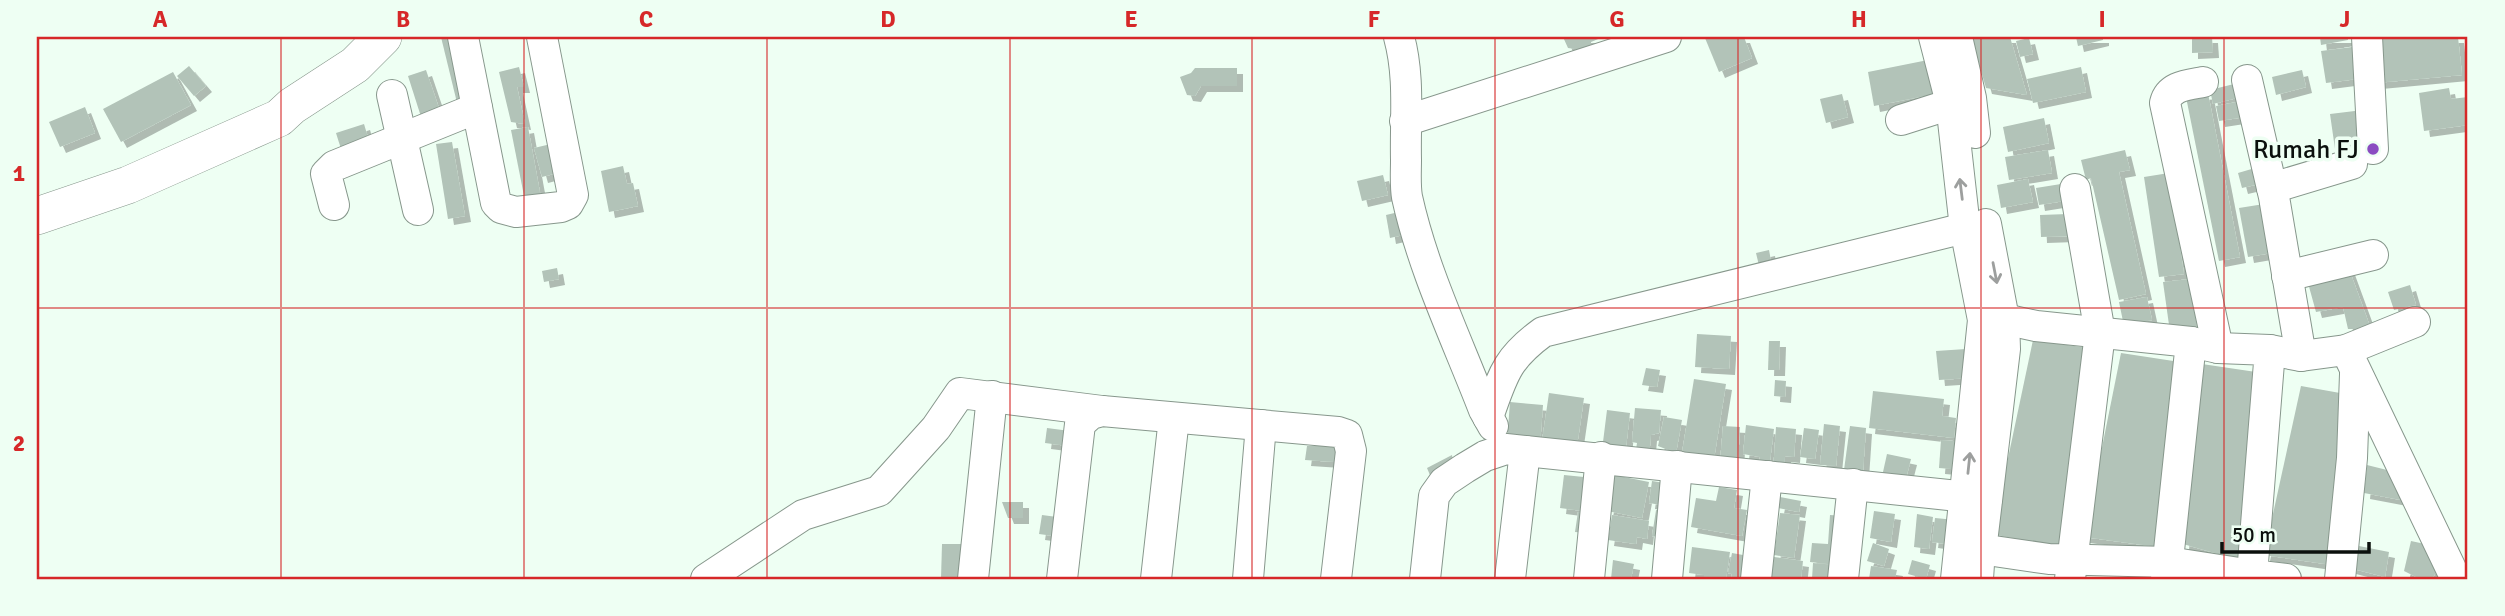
<svg xmlns="http://www.w3.org/2000/svg" width="2505" height="616" font-family="Signika,sans-serif">
	<defs>
		<filter id="shadow"><feDropShadow dx="6" dy="6" stdDeviation="0" flood-color="#0004"/></filter>
	</defs>
	<rect width="100%" height="100%" fill="#eefff3"/>
	<g fill="#b2c3b8" filter="url(#shadow)">
		<polygon points="441,37 456,37 473,107 459,111"/>
		<polygon points="1563,37 1603,37 1591,42 1591,49 1577,55 1575,49 1568,48"/>
		<polygon points="1707,37 1744,37 1752,58 1719,72 1705,38"/>
		<polygon points="1971,37 2010,37 2027,95 1986,88"/>
		<polygon points="2076,37 2103,37 2103,40 2078,46"/>
		<polygon points="2192,37 2212,37 2213,52 2192,53"/>
		<polygon points="2320,37 2348,37 2348,40 2321,45"/>
		<polygon points="2371,37 2458,37 2462,75 2376,83"/>
		<polygon points="2029,38 2033,54 2020,57 2016,41"/>
		<polygon points="2352,47 2357,79 2326,83 2321,51"/>
		<polygon points="1938,58 1945,92 1874,106 1868,72"/>
		<polygon points="189,66 206,86 194,96 177,76"/>
		<polygon points="519,67 524,87 517,87 525,124 511,122 499,72"/>
		<polygon points="2081,67 2086,92 2033,103 2027,79"/>
		<polygon points="1195,68 1237,68 1237,86 1201,86 1195,96 1187,95 1180,77 1191,73"/>
		<polygon points="426,70 442,117 423,123 408,76"/>
		<polygon points="2302,70 2306,87 2276,95 2272,77"/>
		<polygon points="173,72 191,105 121,142 103,109"/>
		<polygon points="2238,83 2241,97 2213,104 2210,90"/>
		<polygon points="2449,88 2451,99 2468,97 2468,125 2424,131 2419,93"/>
		<polygon points="2208,93 2240,257 2219,261 2186,97"/>
		<polygon points="1842,94 1848,117 1826,123 1820,99"/>
		<polygon points="2242,101 2245,117 2219,121 2216,106"/>
		<polygon points="85,107 95,133 60,147 49,122"/>
		<polygon points="2363,110 2369,151 2336,156 2330,114"/>
		<polygon points="2044,118 2049,143 2008,152 2003,127"/>
		<polygon points="364,124 370,144 342,152 336,133"/>
		<polygon points="528,127 541,198 525,201 511,130"/>
		<polygon points="452,142 465,216 448,219 436,144"/>
		<polygon points="551,144 565,171 542,177 534,148"/>
		<polygon points="2048,150 2052,173 2009,180 2005,157"/>
		<polygon points="2125,150 2130,170 2119,172 2146,294 2119,300 2091,178 2086,180 2081,160"/>
		<polygon points="623,166 627,184 633,183 638,206 609,212 601,171"/>
		<polygon points="2255,168 2259,184 2242,188 2238,173"/>
		<polygon points="2169,173 2184,274 2159,277 2144,177"/>
		<polygon points="1383,175 1388,195 1362,201 1357,181"/>
		<polygon points="2028,179 2033,202 2001,208 1997,185"/>
		<polygon points="2061,184 2064,201 2039,205 2036,188"/>
		<polygon points="2264,204 2277,252 2248,257 2239,208"/>
		<polygon points="1403,211 1407,234 1390,238 1386,215"/>
		<polygon points="2068,214 2070,236 2041,237 2040,215"/>
		<polygon points="1769,250 1773,271 1761,274 1756,253"/>
		<polygon points="557,268 559,279 544,282 542,271"/>
		<polygon points="2349,269 2371,329 2348,329 2343,307 2316,312 2308,283"/>
		<polygon points="2190,279 2197,328 2170,332 2163,282"/>
		<polygon points="2410,285 2416,305 2394,310 2388,292"/>
		<polygon points="2147,297 2152,320 2124,326 2119,302"/>
		<polygon points="1697,334 1731,336 1729,369 1695,367"/>
		<polygon points="2033,340 2088,348 2065,548 1992,534"/>
		<polygon points="1769,341 1780,341 1779,370 1768,370"/>
		<polygon points="1966,349 1969,378 1939,380 1936,351"/>
		<polygon points="2121,353 2180,362 2158,547 2084,537"/>
		<polygon points="2202,364 2256,372 2243,561 2183,544"/>
		<polygon points="1646,368 1660,370 1657,387 1642,385"/>
		<polygon points="1694,379 1726,384 1713,465 1681,459"/>
		<polygon points="1775,380 1786,381 1785,397 1774,396"/>
		<polygon points="2301,386 2340,393 2332,565 2264,555"/>
		<polygon points="1873,391 1944,399 1942,416 1956,418 1954,438 1869,428"/>
		<polygon points="1549,393 1584,398 1577,446 1542,441"/>
		<polygon points="1510,402 1543,405 1540,445 1507,442"/>
		<polygon points="1635,408 1661,410 1659,433 1651,435 1649,457 1635,456 1637,443 1632,442"/>
		<polygon points="1607,410 1630,413 1625,456 1603,442"/>
		<polygon points="1664,417 1682,420 1676,453 1658,446"/>
		<polygon points="1824,424 1840,426 1836,466 1820,465"/>
		<polygon points="1746,425 1774,429 1769,469 1759,467 1760,457 1743,454"/>
		<polygon points="1723,426 1740,427 1738,463 1720,462"/>
		<polygon points="1850,426 1866,428 1863,472 1844,470"/>
		<polygon points="1776,427 1796,429 1794,457 1785,456 1784,473 1773,472"/>
		<polygon points="1047,428 1070,431 1068,446 1045,443"/>
		<polygon points="1804,428 1819,430 1815,459 1800,457"/>
		<polygon points="1941,440 1965,442 1963,470 1939,468"/>
		<polygon points="1307,446 1336,446 1335,462 1305,460"/>
		<polygon points="1887,454 1911,459 1904,486 1881,481"/>
		<polygon points="1452,455 1454,468 1432,480 1427,468"/>
		<polygon points="2367,465 2399,473 2401,500 2364,493"/>
		<polygon points="1564,475 1594,478 1590,512 1560,508"/>
		<polygon points="1614,475 1649,482 1642,518 1607,511"/>
		<polygon points="1652,481 1671,484 1667,506 1649,503"/>
		<polygon points="1719,487 1737,490 1734,508 1747,510 1742,536 1691,527 1696,498 1716,501"/>
		<polygon points="1780,497 1801,501 1799,512 1778,508"/>
		<polygon points="1002,502 1023,502 1023,518 1008,518"/>
		<polygon points="1656,510 1671,513 1667,538 1652,536"/>
		<polygon points="1874,511 1895,514 1891,542 1870,538"/>
		<polygon points="1578,512 1589,514 1586,533 1575,532"/>
		<polygon points="1780,513 1800,515 1794,558 1774,555"/>
		<polygon points="1917,514 1933,517 1929,549 1914,547"/>
		<polygon points="1042,515 1057,517 1054,536 1039,534"/>
		<polygon points="1612,515 1649,521 1647,539 1637,537 1636,544 1608,540"/>
		<polygon points="1830,515 1845,516 1839,579 1812,579 1813,563 1836,565 1810,562 1812,543 1828,544"/>
		<polygon points="1935,518 1956,520 1953,545 1932,542"/>
		<polygon points="2411,541 2434,546 2438,569 2432,579 2420,579 2404,571"/>
		<polygon points="1873,543 1889,549 1884,566 1867,561"/>
		<polygon points="942,544 963,544 962,579 941,579"/>
		<polygon points="2354,545 2389,552 2385,577 2350,568"/>
		<polygon points="1692,547 1730,552 1726,579 1704,579 1704,575 1689,573"/>
		<polygon points="1732,553 1754,557 1747,579 1731,579 1732,574 1728,573"/>
		<polygon points="1774,557 1803,561 1801,579 1771,579"/>
		<polygon points="1613,560 1634,564 1631,579 1611,579"/>
		<polygon points="1912,560 1930,565 1926,579 1908,574"/>
		<polygon points="1871,566 1897,570 1895,579 1869,579"/>
	</g>
	<g fill="none" stroke-linecap="round" stroke-linejoin="round">
		<defs>
			<g id="minor">
				<polyline points="463,37 496,203 501,208 516,212 561,207 568,204 573,195 542,37"/>
				<path d="M1399,37C1410,77 1405,118 1406,160C1406,172 1405,185 1407,197C1423,270 1457,340 1484,410L1493,426"/>
				<polyline points="1934,37 1951,103 1965,228 1983,320 1956,579"/>
				<polyline points="1957,37 1971,98 1975,133"/>
				<polyline points="2367,37 2373,149"/>
				<polyline points="2247,80 2274,197 2301,356"/>
				<path d="M2203,82C2187,85 2169,86 2165,103L2218,348"/>
				<polyline points="392,95 418,210"/>
				<polyline points="1901,120 1970,98"/>
				<polyline points="1405,121 1666,37"/>
				<polyline points="2272,188 2352,164"/>
				<polyline points="334,205 326,174 334,166 477,108"/>
				<polyline points="2287,276 2373,255"/>
				<polyline points="1987,320 2004,319 2036,326 2191,342 2166,579"/>
				<polyline points="2191,342 2218,348 2270,350 2252,575 2286,579"/>
				<polyline points="2270,350 2301,356 2346,350 2456,579"/>
				<polyline points="2346,350 2415,322"/>
				<path d="M1488,417C1503,375 1506,359 1543,332L1965,228"/>
				<polyline points="1980,549 2049,559 2168,562 2252,575 2252,579"/>
				<polyline points="706,579 803,515 879,491 936,428 960,393 1102,411"/>
				<polyline points="973,579 992,396"/>
				<polyline points="1062,579 1080,424 1091,414 1102,411 1338,432 1347,435 1351,451 1336,579"/>
				<polyline points="1156,579 1174,418"/>
				<polyline points="1248,579 1261,425"/>
				<polyline points="1425,579 1434,496 1444,482 1465,468 1485,456 1506,449 1987,499"/>
				<polyline points="1510,579 1525,451"/>
				<polyline points="1589,579 1601,457"/>
				<polyline points="1667,579 1677,466"/>
				<polyline points="1756,579 1767,476"/>
				<polyline points="1843,579 1853,484"/>
				<polyline points="1978,579 1980,549 1983,534 2005,349 2004,319 1986,224"/>
				<polyline points="2070,579 2100,333 2075,189"/>
				<polyline points="2340,579 2352,458 2355,374"/>
			</g>
			<polyline id="major" points="37,216 128,185 279,118 292,106 355,65 383,37"/>
		</defs>
		<use href="#minor" stroke="#87978c" stroke-width="32"/>
		<use href="#major" stroke="#87978c" stroke-width="38"/>
		<use href="#minor" stroke="#fff" stroke-width="30"/>
		<use href="#major" stroke="#fff" stroke-width="37"/>
	</g>
	<defs><path id="oneway-shaft" d="M-6 0H5M1.5-3L5.5 0L1.5 3" fill="none" stroke-width="1.6" stroke-linecap="round" stroke-linejoin="round" transform="scale(1.75)"/></defs>
	<g stroke="#9d9f9e">
		<use href="#oneway-shaft" transform="translate(1961 189) rotate(-97)"/>
		<use href="#oneway-shaft" transform="translate(1995 273) rotate(79)"/>
		<use href="#oneway-shaft" transform="translate(1969 463) rotate(-84)"/>
	</g>
	<path fill="none" stroke="#d62828" stroke-width="2" stroke-opacity="0.55" d="M281,37V579M524,37V579M767,37V579M1010,37V579M1252,37V579M1495,37V579M1738,37V579M1981,37V579M2224,37V579M37,308H2468"/>
	<circle fill="#8a4cc1" stroke="#eefff3" stroke-width="2.5" cx="2373" cy="149" r="7"/>
	<g text-anchor="middle" stroke-width="7" stroke-linejoin="round" paint-order="stroke">
		<g font-size="26" fill="#0b100d" stroke="#eefff3" text-anchor="end">
			<text x="2359" y="158">Rumah FJ</text>
		</g>
	</g>
	<rect width="2505" height="616" fill="none" stroke="#eefff3" stroke-width="77"/>
	<path d="M2222 542v10h147v-10" fill="none" stroke="#0b100d" stroke-width="3.5"/>
	<text x="2232" y="542" font-size="21" fill="#0b100d" stroke="#eefff3" stroke-width="5" paint-order="stroke">50 m</text>
	<rect x="38" y="38" width="2428" height="540" fill="none" stroke="#d62828" stroke-width="2.5"/>
	<g font-size="23" text-anchor="middle" font-weight="bold" fill="#d62828">
		<text x="160" y="27">A</text>
		<text x="403" y="27">B</text>
		<text x="646" y="27">C</text>
		<text x="888" y="27">D</text>
		<text x="1131" y="27">E</text>
		<text x="1374" y="27">F</text>
		<text x="1617" y="27">G</text>
		<text x="1859" y="27">H</text>
		<text x="2102" y="27">I</text>
		<text x="2345" y="27">J</text>
		<text x="19" y="181">1</text>
		<text x="19" y="451">2</text>
	</g>
</svg>
